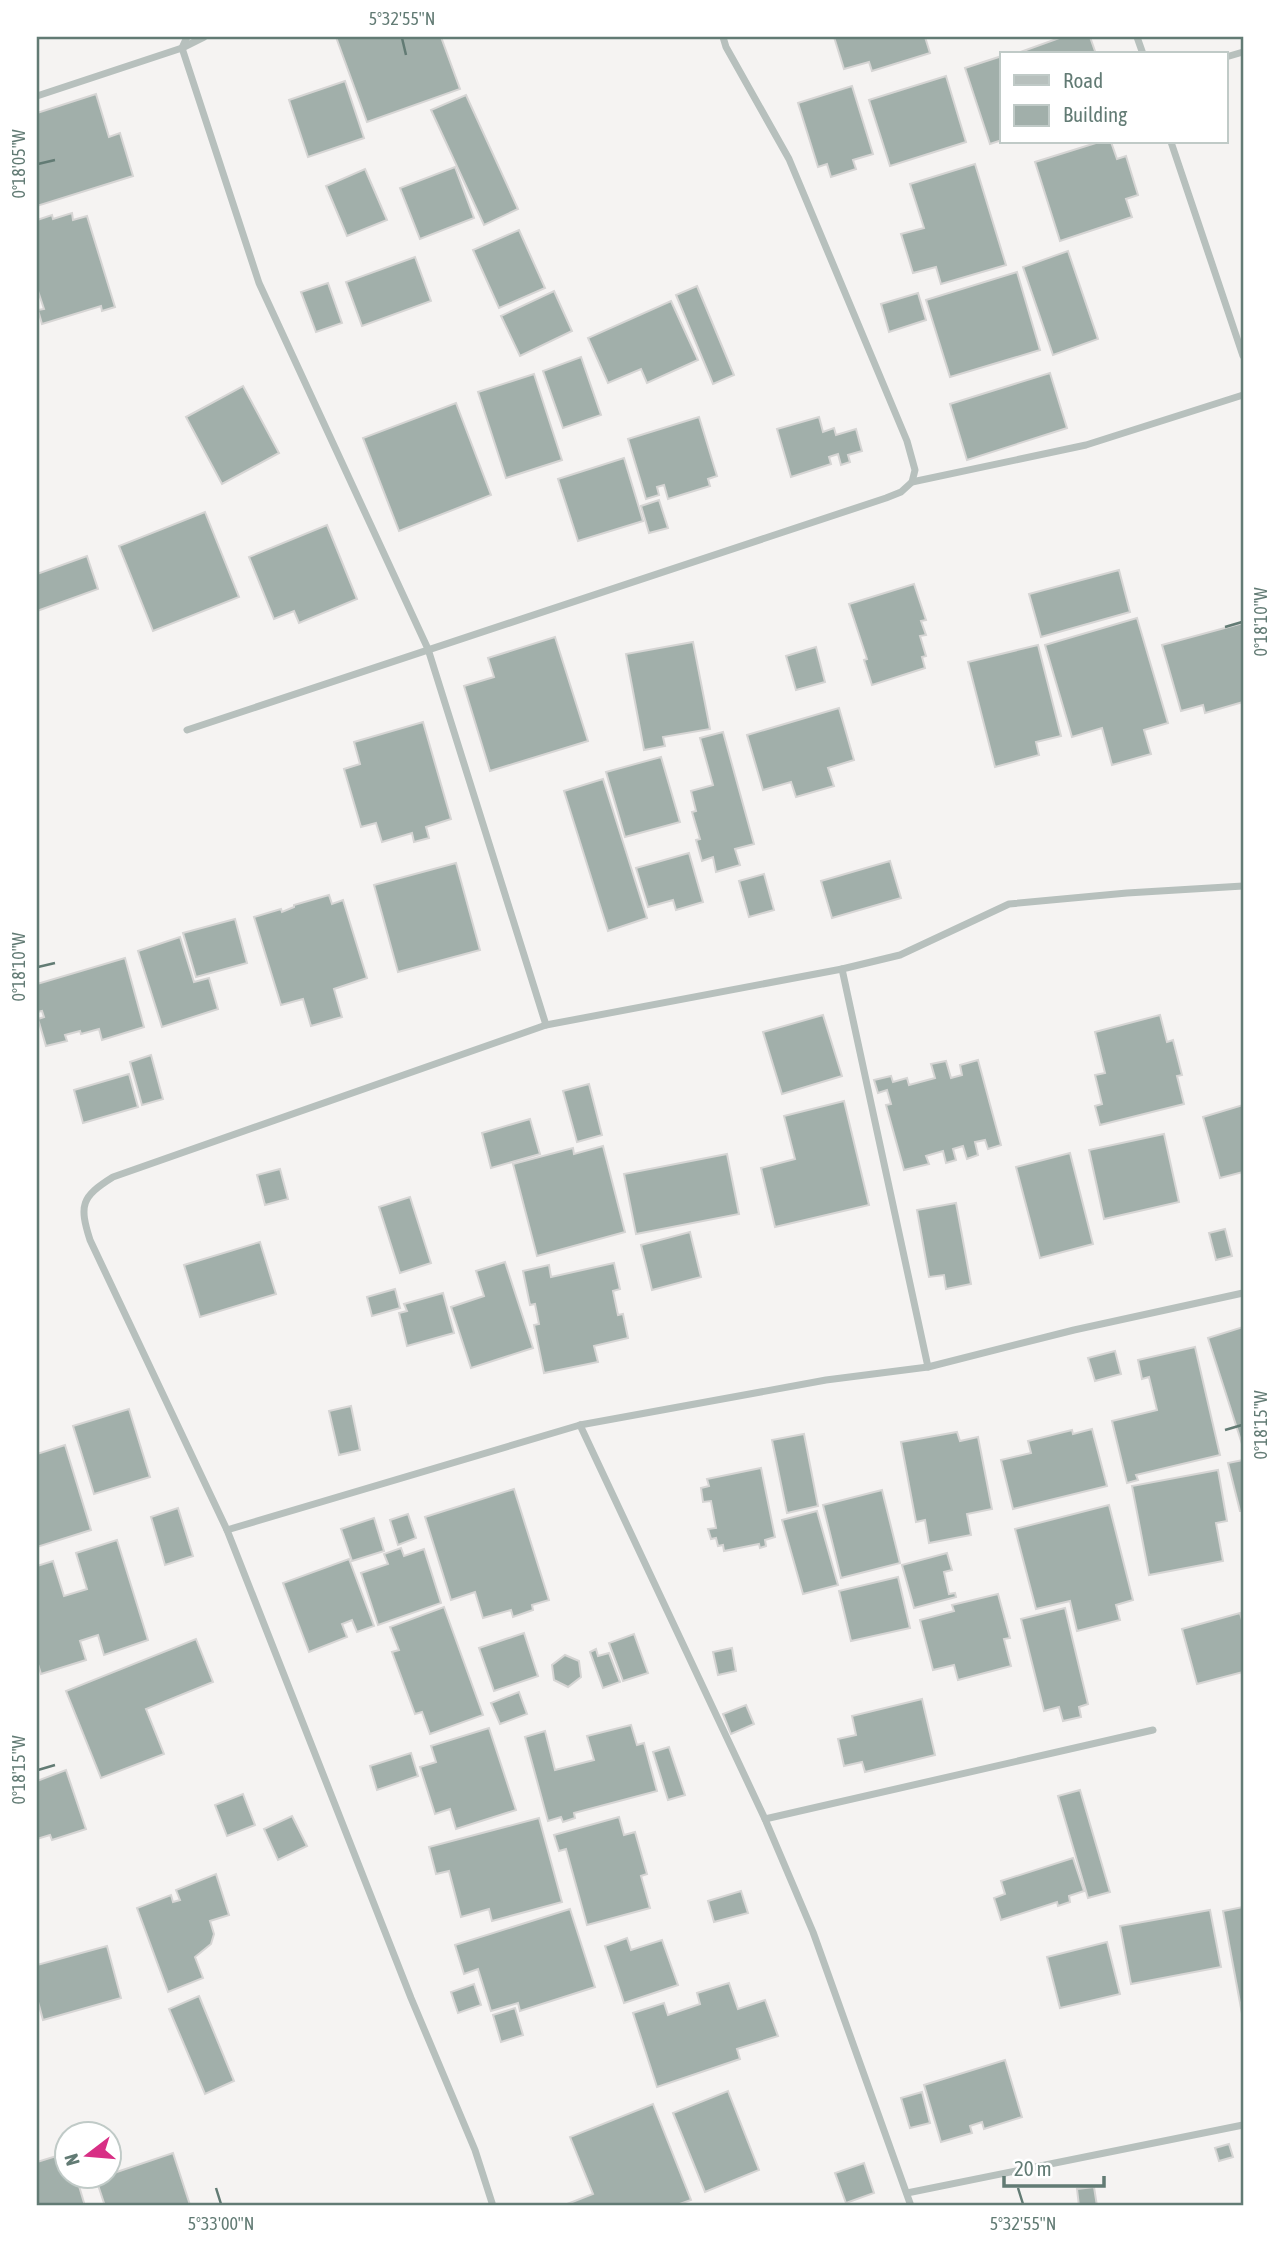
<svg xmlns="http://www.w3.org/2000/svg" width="1280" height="2243" font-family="'Asap Condensed',sans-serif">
	<rect width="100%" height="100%" fill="#f5f3f2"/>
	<g fill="#a1afaa" stroke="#d6d5d4" stroke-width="2">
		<polygon points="336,37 441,37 460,89 367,122"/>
		<polygon points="834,37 925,37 930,53 872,71 869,62 844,69"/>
		<polygon points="1062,37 1090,37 1096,54 1015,54"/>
		<polygon points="1002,56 1002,140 990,144 965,68"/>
		<polygon points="946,76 966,142 890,166 869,100"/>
		<polygon points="345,81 364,138 308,157 289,100"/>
		<polygon points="852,86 873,154 853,160 856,169 831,177 827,164 818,167 798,103"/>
		<polygon points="96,94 109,137 120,133 133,176 37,206 37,113"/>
		<polygon points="466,95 518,209 484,225 431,110"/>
		<polygon points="1099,142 1111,142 1117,159 1126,156 1138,195 1126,199 1132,217 1060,241 1035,162"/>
		<polygon points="975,164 1006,265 941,284 936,267 913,273 901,234 924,228 910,184"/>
		<polygon points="455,167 474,218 420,239 400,188"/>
		<polygon points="365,169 387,220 347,236 326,186"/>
		<polygon points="72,213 73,220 87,216 115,307 102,311 101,306 42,324 38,310 44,309 37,288 37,220 52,215 53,219"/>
		<polygon points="519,230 545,288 499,308 473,250"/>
		<polygon points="1068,251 1098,339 1053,355 1023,267"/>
		<polygon points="415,257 431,301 362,326 346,282"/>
		<polygon points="1017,272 1040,350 950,377 926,300"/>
		<polygon points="328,283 342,323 316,332 301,292"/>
		<polygon points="697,286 734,375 713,384 676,295"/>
		<polygon points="554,291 572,331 520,356 501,316"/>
		<polygon points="918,293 926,320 889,332 881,304"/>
		<polygon points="671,301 698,360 647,383 641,369 608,383 588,338"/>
		<polygon points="581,357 601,415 563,428 543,371"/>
		<polygon points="1050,373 1067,428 967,460 950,404"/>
		<polygon points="534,374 562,460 506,478 478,392"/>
		<polygon points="243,386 279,453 222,484 186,417"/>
		<polygon points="456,403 491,495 399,531 363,438"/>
		<polygon points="699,417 717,476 708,479 710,486 668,499 664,485 657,487 659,495 646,499 628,439"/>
		<polygon points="819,417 823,432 834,428 836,435 856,429 862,451 848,455 850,462 841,465 838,454 829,457 831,464 791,477 777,429"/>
		<polygon points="624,458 643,521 578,541 558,479"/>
		<polygon points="659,500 668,528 649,533 641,506"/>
		<polygon points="205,512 239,597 153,631 119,546"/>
		<polygon points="327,525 357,599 299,623 294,611 274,619 249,557"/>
		<polygon points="87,556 98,589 37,611 37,574"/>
		<polygon points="1119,570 1130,612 1041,637 1029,594"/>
		<polygon points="914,584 926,620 921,621 926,635 920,636 926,656 922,657 925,668 872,685 864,660 867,659 849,604"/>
		<polygon points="1137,618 1168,723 1144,730 1151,754 1112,765 1102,728 1072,737 1045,645"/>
		<polygon points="1243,623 1243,702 1205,713 1203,705 1181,711 1162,645"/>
		<polygon points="555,637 588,741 490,771 464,686 494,677 488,658"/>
		<polygon points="693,642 710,729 663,737 665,746 644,750 626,654"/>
		<polygon points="1038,645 1061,736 1036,742 1039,755 995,767 968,662"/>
		<polygon points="816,647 825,682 796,690 786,656"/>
		<polygon points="839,708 854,760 828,768 834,786 796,797 791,782 763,790 747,735"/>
		<polygon points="423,722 451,819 426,827 429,838 414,842 412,833 382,842 376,823 361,827 344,769 360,764 354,742"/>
		<polygon points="723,732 754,844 735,849 740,865 716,872 713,857 702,861 696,840 700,839 692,812 696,811 691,791 713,785 700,738"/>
		<polygon points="661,757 680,822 625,837 606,772"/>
		<polygon points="603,779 647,918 608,931 564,791"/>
		<polygon points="689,853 703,902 676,910 673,900 648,907 636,868"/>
		<polygon points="890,861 901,898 832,918 821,881"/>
		<polygon points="456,863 480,950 398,972 374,885"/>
		<polygon points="764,874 774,910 749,917 739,881"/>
		<polygon points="329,895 332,904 343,900 367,978 334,989 342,1017 311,1026 303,999 281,1005 254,917 281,909 282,912 294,907 294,905"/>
		<polygon points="235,919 247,963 196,977 183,933"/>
		<polygon points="180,937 194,982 209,978 218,1009 162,1027 138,951"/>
		<polygon points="125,958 144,1027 102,1040 99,1029 81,1034 80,1031 65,1035 67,1041 46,1046 38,1019 44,1017 42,1011 37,1012 37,984"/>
		<polygon points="823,1015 842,1076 782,1094 763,1032"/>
		<polygon points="1160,1015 1167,1042 1173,1040 1182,1075 1177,1076 1184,1104 1100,1125 1095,1106 1102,1104 1095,1075 1105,1073 1095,1032"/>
		<polygon points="151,1055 163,1099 142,1105 130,1062"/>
		<polygon points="978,1060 1001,1145 988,1149 985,1140 975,1142 978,1155 967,1159 963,1146 953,1149 956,1160 946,1163 943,1151 926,1156 929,1164 904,1170 886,1105 891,1104 887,1090 878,1093 874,1080 891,1076 893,1082 907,1078 909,1085 935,1078 931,1064 946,1061 951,1078 962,1075 960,1065"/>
		<polygon points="129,1074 138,1107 83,1123 74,1090"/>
		<polygon points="589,1084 602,1135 577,1142 563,1091"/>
		<polygon points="844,1101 869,1205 775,1227 761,1168 795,1159 784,1116"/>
		<polygon points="1243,1105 1243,1172 1220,1178 1203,1117"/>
		<polygon points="530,1119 540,1154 491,1168 482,1133"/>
		<polygon points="1164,1134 1179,1202 1104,1219 1089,1150"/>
		<polygon points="603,1146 625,1232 537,1256 513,1164 573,1148 574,1154"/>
		<polygon points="1070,1153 1093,1244 1040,1258 1016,1167"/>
		<polygon points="727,1154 739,1214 636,1234 624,1174"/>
		<polygon points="280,1169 288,1199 265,1205 257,1175"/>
		<polygon points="410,1197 431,1263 400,1273 379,1207"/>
		<polygon points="956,1203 971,1284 946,1289 944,1275 929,1277 917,1210"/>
		<polygon points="1225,1229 1232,1256 1216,1260 1209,1233"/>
		<polygon points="690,1232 701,1277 652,1290 641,1245"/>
		<polygon points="260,1242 276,1294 200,1317 184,1265"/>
		<polygon points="505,1262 533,1348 471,1368 451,1307 484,1296 476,1271"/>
		<polygon points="614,1263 620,1289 613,1291 618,1315 623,1314 628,1338 594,1346 598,1362 544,1373 534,1325 539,1324 535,1304 530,1305 523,1271 549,1265 551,1277"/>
		<polygon points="395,1289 400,1308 372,1316 367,1297"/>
		<polygon points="443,1293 454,1333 407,1346 399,1313 407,1311 404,1304"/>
		<polygon points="1243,1327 1243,1447 1208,1338"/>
		<polygon points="1195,1347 1220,1455 1136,1475 1138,1480 1127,1483 1112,1421 1157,1410 1149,1377 1142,1379 1138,1360"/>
		<polygon points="1115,1351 1121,1374 1095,1381 1088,1358"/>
		<polygon points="351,1406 360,1450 339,1455 329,1411"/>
		<polygon points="129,1409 150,1477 94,1494 73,1426"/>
		<polygon points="1092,1429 1107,1486 1013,1509 1001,1460 1031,1453 1028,1441 1072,1430 1073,1434"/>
		<polygon points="957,1432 960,1441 978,1437 992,1509 967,1514 971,1535 929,1543 925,1520 916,1522 901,1442"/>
		<polygon points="804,1434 818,1506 787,1513 772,1440"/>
		<polygon points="65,1445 91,1530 37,1547 37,1454"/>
		<polygon points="1243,1460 1243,1511 1240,1511 1228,1463"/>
		<polygon points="761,1468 775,1537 765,1540 766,1546 760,1548 759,1544 724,1551 723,1545 718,1546 716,1538 711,1539 708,1529 716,1528 711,1501 703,1502 701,1488 709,1486 707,1479"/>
		<polygon points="1218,1470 1227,1521 1216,1523 1223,1561 1149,1575 1132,1486"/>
		<polygon points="514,1489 549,1600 532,1605 533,1610 513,1617 511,1610 483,1618 475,1592 451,1600 425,1517"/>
		<polygon points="882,1490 900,1563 841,1578 823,1505"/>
		<polygon points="1109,1505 1133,1600 1116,1605 1120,1620 1077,1631 1070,1601 1036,1609 1015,1529"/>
		<polygon points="178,1508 193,1556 165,1565 151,1517"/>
		<polygon points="817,1511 838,1585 803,1594 782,1520"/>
		<polygon points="408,1514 416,1538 398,1545 390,1520"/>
		<polygon points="374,1518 384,1551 352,1561 341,1529"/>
		<polygon points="117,1540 148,1640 104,1655 98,1635 80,1641 86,1660 41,1674 37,1661 37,1566 53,1561 64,1596 87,1589 76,1553"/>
		<polygon points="401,1548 404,1556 424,1549 441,1603 378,1625 361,1573 388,1564 384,1554"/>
		<polygon points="947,1553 952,1570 944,1572 949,1594 955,1593 956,1597 914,1608 902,1565"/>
		<polygon points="349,1559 374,1626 357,1632 352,1620 342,1624 347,1637 309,1652 283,1583"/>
		<polygon points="898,1577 910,1628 851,1641 839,1591"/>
		<polygon points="998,1594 1010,1638 1004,1639 1011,1666 958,1680 954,1665 933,1670 920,1620 954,1611 952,1605"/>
		<polygon points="444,1607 483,1715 430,1734 422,1712 415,1714 392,1652 399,1650 390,1627"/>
		<polygon points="1065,1608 1088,1704 1079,1707 1081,1717 1063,1721 1059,1707 1044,1711 1021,1619"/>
		<polygon points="1240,1613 1243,1624 1243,1672 1197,1684 1182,1629"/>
		<polygon points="524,1633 538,1676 494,1691 479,1648"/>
		<polygon points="634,1634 648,1673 623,1681 609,1643"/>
		<polygon points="196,1639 213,1682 146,1709 164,1754 101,1778 66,1691"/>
		<polygon points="732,1648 736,1671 718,1675 713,1652"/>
		<polygon points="596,1649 598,1656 609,1653 620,1682 603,1688 590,1652"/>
		<polygon points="565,1655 579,1661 581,1677 568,1687 554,1680 552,1665"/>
		<polygon points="519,1692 527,1714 500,1724 491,1703"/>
		<polygon points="922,1699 935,1755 865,1772 862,1762 844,1766 838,1739 856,1735 852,1716"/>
		<polygon points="746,1705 754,1724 731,1734 723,1714"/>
		<polygon points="631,1725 637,1745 644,1743 657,1791 574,1813 575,1818 563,1822 561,1817 548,1821 525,1737 545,1731 555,1770 594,1760 587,1736"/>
		<polygon points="489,1728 516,1810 456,1829 450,1809 435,1814 420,1767 436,1762 431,1746"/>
		<polygon points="669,1747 685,1795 668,1800 653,1752"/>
		<polygon points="411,1753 418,1776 377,1790 370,1766"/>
		<polygon points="66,1770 86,1829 52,1840 50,1835 37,1839 37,1781"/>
		<polygon points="1080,1790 1110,1892 1088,1898 1058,1796"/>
		<polygon points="243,1794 255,1825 227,1836 215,1805"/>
		<polygon points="292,1816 307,1846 278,1860 264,1829"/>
		<polygon points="619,1817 624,1835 635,1832 647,1874 641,1876 650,1908 587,1925 566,1849 559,1851 554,1835"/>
		<polygon points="539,1818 562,1902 492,1921 489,1909 461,1917 449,1871 436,1874 429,1847"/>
		<polygon points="1073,1858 1084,1891 1069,1896 1070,1902 1058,1906 1057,1902 1001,1920 994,1898 1005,1894 1001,1881"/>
		<polygon points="216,1874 229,1915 210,1921 214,1934 211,1944 195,1957 203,1978 168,1992 137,1908 171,1895 173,1902 180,1900 176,1890"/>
		<polygon points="741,1891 748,1913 714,1922 708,1901"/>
		<polygon points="1243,1907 1243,2019 1223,1911"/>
		<polygon points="570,1909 595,1987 520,2011 518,2003 491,2011 478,1969 464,1974 455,1945"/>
		<polygon points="1210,1910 1221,1967 1131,1984 1120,1926"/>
		<polygon points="627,1938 631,1950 662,1940 678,1985 624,2003 605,1946"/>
		<polygon points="1107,1942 1120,1994 1060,2008 1047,1957"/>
		<polygon points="107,1946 121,1998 43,2020 37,1998 37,1965"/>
		<polygon points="729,1983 738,2009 765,2000 778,2036 737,2049 740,2059 657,2087 633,2013 664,2003 668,2015 700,2004 697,1993"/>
		<polygon points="474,1984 481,2005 458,2013 451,1992"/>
		<polygon points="199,1996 234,2081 205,2094 169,2009"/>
		<polygon points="515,2008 523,2035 501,2042 493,2015"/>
		<polygon points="1005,2060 1022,2117 984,2129 982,2122 970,2126 972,2133 941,2142 924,2085"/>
		<polygon points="728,2091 759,2170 705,2192 673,2113"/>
		<polygon points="922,2092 930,2123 910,2128 901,2098"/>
		<polygon points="653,2104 691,2200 674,2206 562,2206 593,2194 570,2137"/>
		<polygon points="1229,2144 1233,2157 1219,2161 1215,2148"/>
		<polygon points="66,2153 66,2176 76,2176 85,2206 37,2206 37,2162"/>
		<polygon points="173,2153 190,2205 105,2206 96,2179"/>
		<polygon points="864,2163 874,2193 846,2203 835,2173"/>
		<polygon points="1094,2187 1097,2206 1079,2206 1077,2189"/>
	</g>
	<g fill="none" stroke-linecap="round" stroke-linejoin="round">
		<g stroke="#b7c0bd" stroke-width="7">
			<polyline points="187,37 182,48 259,283 428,649 546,1025 842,969"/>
			<polyline points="723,37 726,47 789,159 907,441 915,470 912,482"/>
			<polyline points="1137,37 1143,54"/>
			<polyline points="1226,57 1243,52"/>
			<polyline points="37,96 182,48 204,37"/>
			<polyline points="1171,142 1243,356"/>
			<polyline points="187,730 886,498 901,492 912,482 1086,445 1243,395"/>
			<polyline points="928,1367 842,969 900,955 1009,904 1127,893 1243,886"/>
			<polyline points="580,1425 765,1819 813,1932 911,2206"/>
			<polyline points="227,1530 580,1425 826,1380 928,1367 1074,1330 1243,1293"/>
			<polyline points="765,1819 1153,1730"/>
			<polyline points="907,2193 1243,2125"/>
			<path d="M493,2206L475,2150L411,1998L227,1530L90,1240C79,1205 81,1197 113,1177L546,1025"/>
		</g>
	</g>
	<path fill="none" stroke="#627b74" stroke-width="2.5" d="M402,38L406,55M38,164L55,160M1225,627L1242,622M38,967L55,963M1225,1430L1242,1425M38,1770L55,1765M216,2188L221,2204M1018,2188L1023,2204"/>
	<rect width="1280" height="2243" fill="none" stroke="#ffffff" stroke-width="77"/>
	<rect x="1000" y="52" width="228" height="91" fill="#ffffff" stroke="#c0cac7" stroke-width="2"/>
	<rect x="1014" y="75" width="35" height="10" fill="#b7c0bd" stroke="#c0cac7" stroke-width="2"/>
	<text x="1063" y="88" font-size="21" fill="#627b74">Road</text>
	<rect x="1014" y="105" width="35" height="21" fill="#a1afaa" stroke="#c0cac7" stroke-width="2"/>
	<text x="1063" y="122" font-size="21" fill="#627b74">Building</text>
	<g transform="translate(88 2155) rotate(254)"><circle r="33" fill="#ffffff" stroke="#c0cac7" stroke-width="2"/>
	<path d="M0-5L12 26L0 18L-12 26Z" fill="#d82f85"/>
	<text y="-10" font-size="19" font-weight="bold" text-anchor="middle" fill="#627b74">N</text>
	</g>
	<path d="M1004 2176v10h100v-10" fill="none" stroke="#627b74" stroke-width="3.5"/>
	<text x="1014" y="2176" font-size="21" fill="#627b74" stroke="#ffffff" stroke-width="5" paint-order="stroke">20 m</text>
	<rect x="38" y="38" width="1204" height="2166" fill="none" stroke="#627b74" stroke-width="2.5"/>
	<g font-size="18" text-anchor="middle" fill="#627b74">
		<text x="402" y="25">5°32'55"N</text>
		<text transform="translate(19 164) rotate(-90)" y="6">0°18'05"W</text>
		<text transform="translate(1261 622) rotate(-90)" y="6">0°18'10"W</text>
		<text transform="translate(19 967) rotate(-90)" y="6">0°18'10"W</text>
		<text transform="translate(1261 1425) rotate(-90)" y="6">0°18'15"W</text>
		<text transform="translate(19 1770) rotate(-90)" y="6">0°18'15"W</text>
		<text x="221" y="2230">5°33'00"N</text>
		<text x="1023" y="2230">5°32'55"N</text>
	</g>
</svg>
